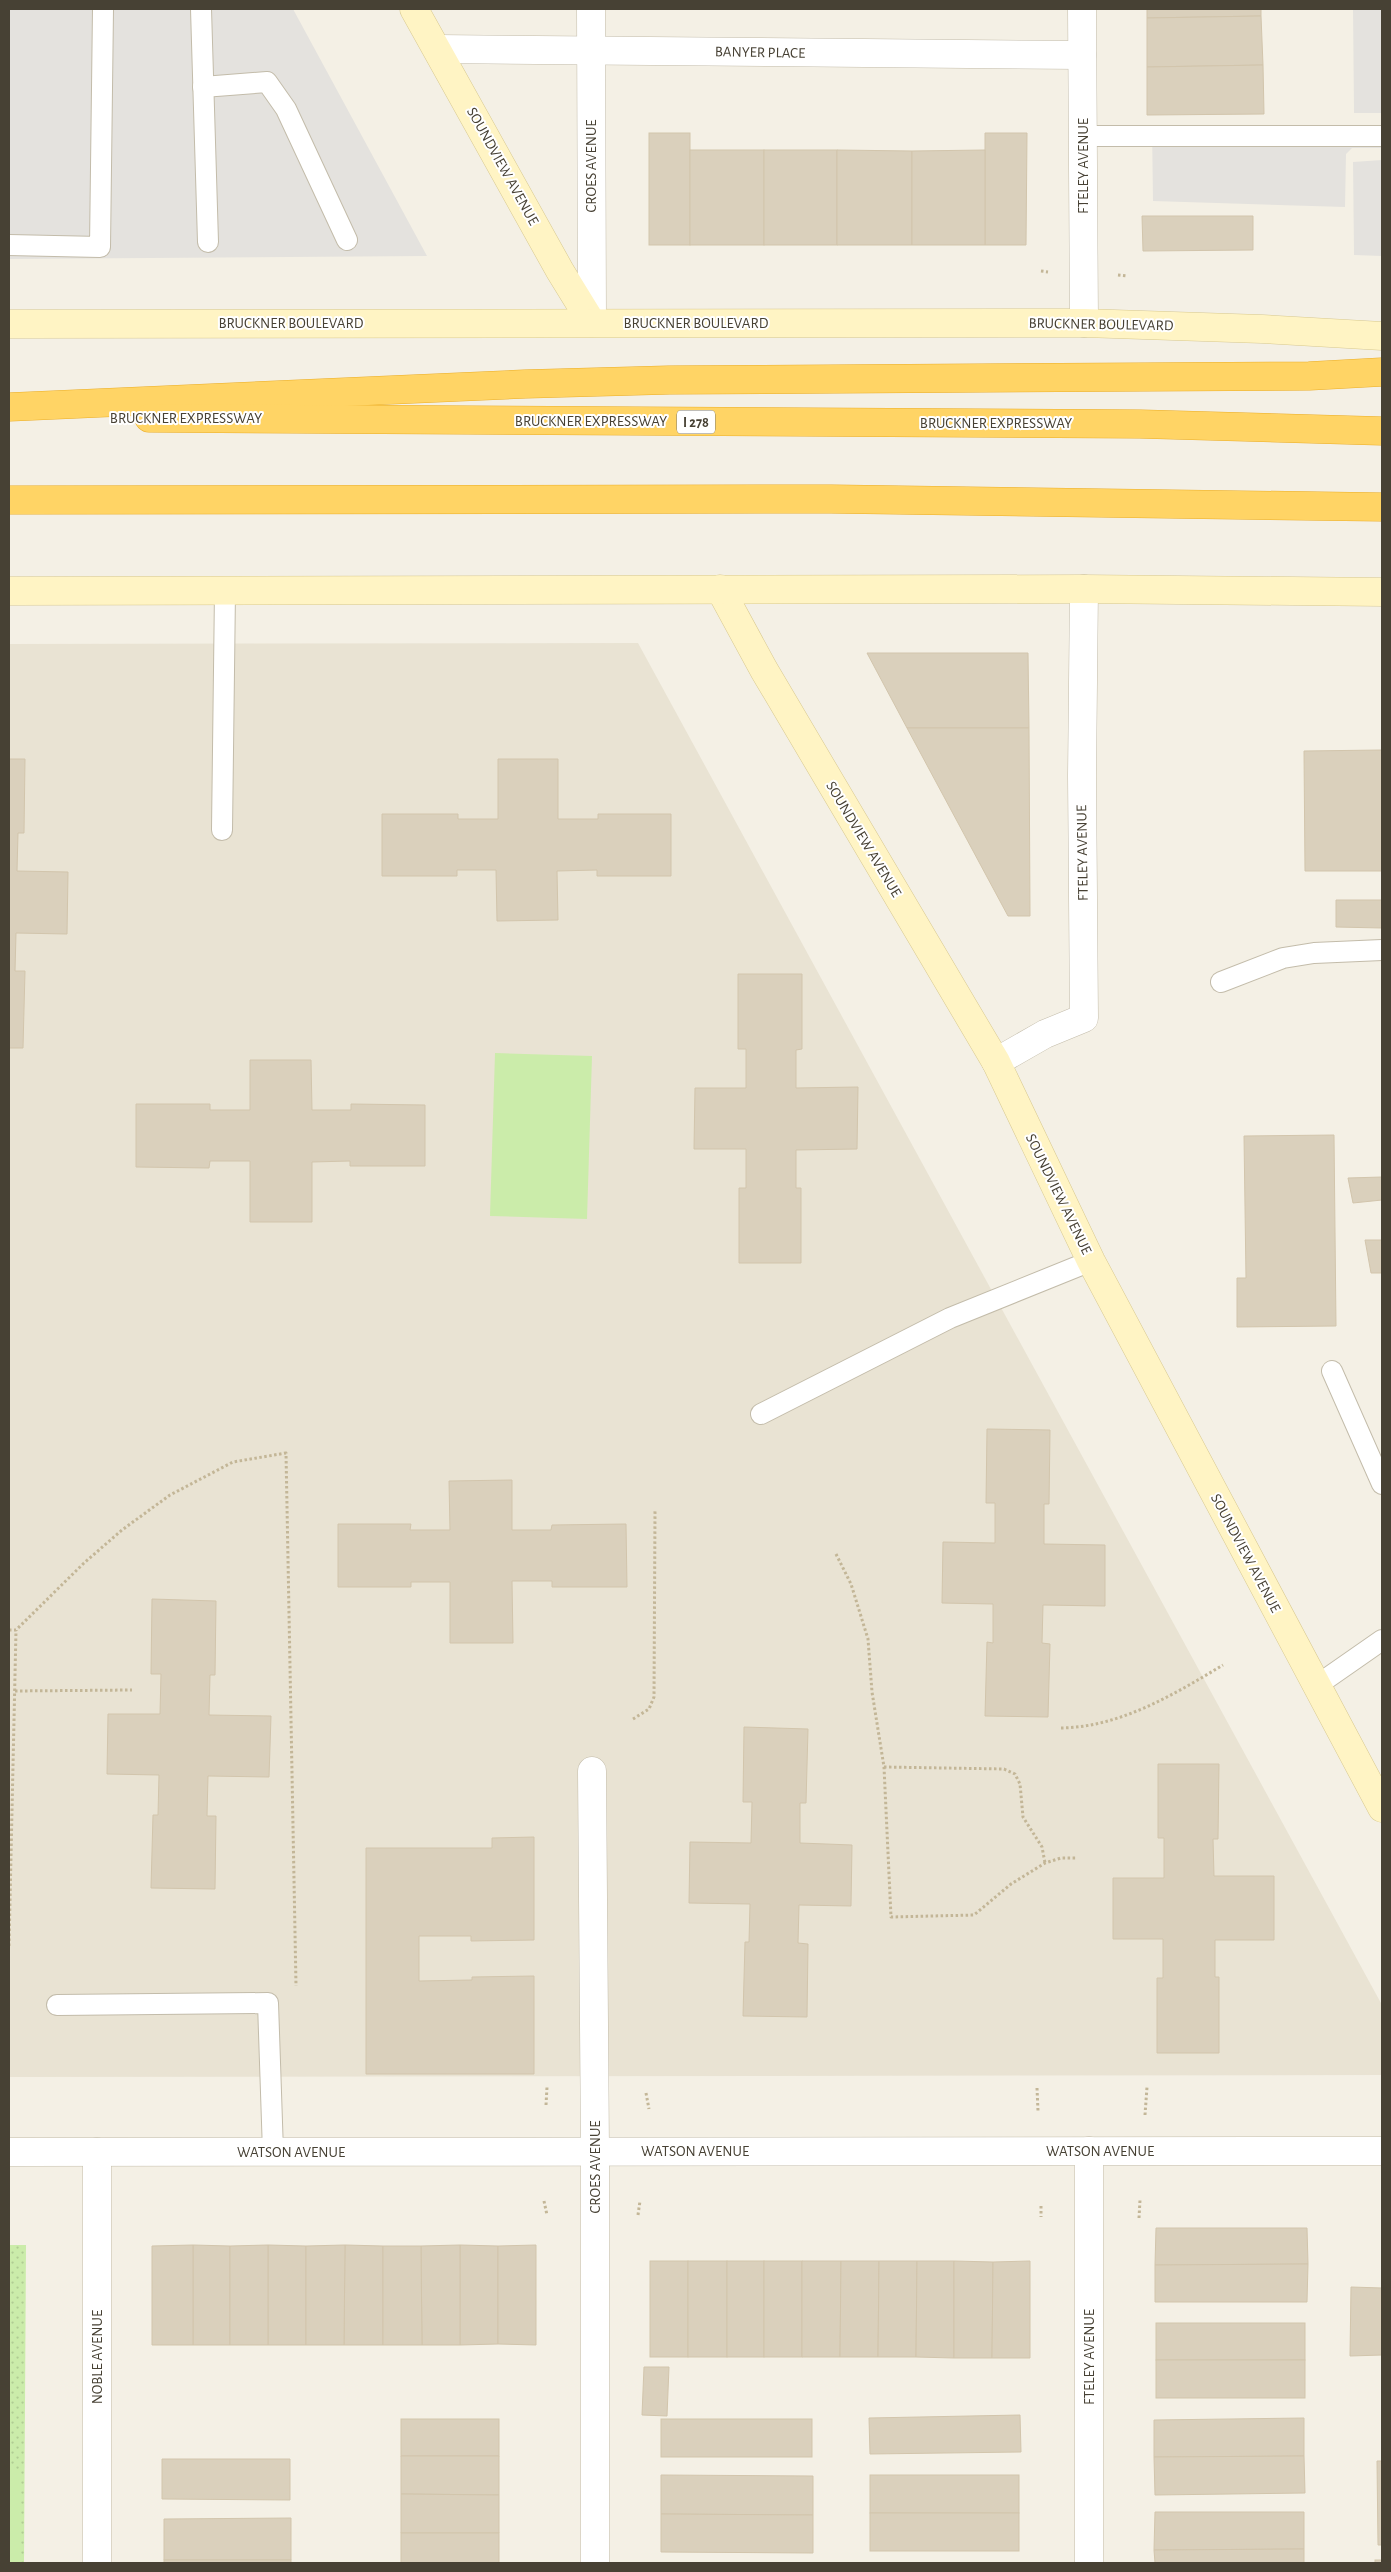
<svg xmlns="http://www.w3.org/2000/svg" width="1391" height="2572" font-family="'Alegreya Sans',sans-serif">
	<defs>
		<pattern id="park-dots" width="8" height="8" patternUnits="userSpaceOnUse" patternTransform="scale(1.25)"><rect width="8" height="8" fill="#cbecaa"/><path d="M2 2h.1M6 6h.1" fill="none" stroke="#b0cc93" stroke-width="1.8" stroke-linecap="round"/></pattern>
	</defs>
	<rect width="100%" height="100%" fill="#f4f0e5"/>
	<polygon fill="#e9e3d3" points="638,643 1382,2005 1382,2075 9,2077 9,644"/>
	<polygon fill="url(#park-dots)" points="9,2245 26,2245 24,2563 9,2563"/>
	<g fill="#cbecaa">
		<polygon points="495,1053 592,1056 587,1219 490,1216"/>
		<rect x="9" y="2471" width="11" height="92"/>
	</g>
	<g fill="#e4e2de">
		<polygon points="9,9 293,9 427,256 9,259"/>
		<polygon points="1353,9 1382,9 1382,113 1354,113"/>
		<polygon points="1382,126 1382,148 1352,148 1346,154 1345,207 1153,201 1152,127"/>
		<polygon points="1382,160 1382,256 1354,255 1353,162"/>
	</g>
	<g fill="#dad0bc" stroke="#d2c5ac">
		<polygon points="1147,9 1261,9 1261,16 1147,18"/>
		<polygon points="1261,16 1263,65 1147,67 1147,18"/>
		<polygon points="1263,65 1264,114 1147,115 1147,67"/>
		<rect x="649" y="133" width="41" height="112"/>
		<polygon points="985,133 1027,133 1026,245 985,245"/>
		<rect x="690" y="150" width="74" height="95"/>
		<rect x="764" y="150" width="73" height="95"/>
		<polygon points="837,150 912,151 912,245 837,245"/>
		<polygon points="985,150 985,245 912,245 912,151"/>
		<polygon points="1142,216 1253,216 1253,250 1143,251"/>
		<polygon points="867,653 1028,653 1029,728 907,728"/>
		<polygon points="907,728 1029,728 1030,916 1008,916"/>
		<polygon points="1382,750 1382,871 1305,871 1304,751"/>
		<polygon points="9,759 25,759 24,833 18,833 17,871 68,872 67,934 16,933 15,971 25,971 23,1048 9,1048"/>
		<polygon points="498,759 558,759 558,819 598,819 598,814 671,814 671,876 597,876 597,870 557,871 558,920 497,921 496,870 457,870 457,876 382,876 382,814 458,814 458,819 498,819"/>
		<polygon points="1336,900 1382,900 1382,928 1336,927"/>
		<polygon points="738,974 802,974 802,1049 796,1050 796,1088 858,1087 857,1149 796,1150 796,1188 801,1188 801,1263 739,1263 739,1188 746,1188 746,1149 694,1149 695,1088 746,1088 746,1049 738,1049"/>
		<polygon points="250,1060 311,1060 312,1110 351,1110 351,1104 425,1105 425,1166 350,1166 350,1161 312,1162 312,1222 250,1222 250,1161 210,1161 209,1168 136,1167 136,1104 210,1104 210,1110 250,1110"/>
		<polygon points="1334,1135 1336,1326 1237,1327 1237,1278 1246,1278 1244,1136"/>
		<polygon points="1382,1177 1382,1200 1353,1203 1348,1178"/>
		<polygon points="1365,1240 1382,1240 1382,1273 1371,1273"/>
		<polygon points="987,1429 1050,1430 1049,1504 1044,1504 1044,1544 1105,1545 1105,1606 1043,1605 1042,1643 1050,1644 1048,1717 985,1716 987,1642 993,1643 993,1604 942,1603 943,1542 995,1543 995,1503 986,1503"/>
		<polygon points="512,1480 512,1530 551,1530 552,1525 626,1524 627,1587 552,1587 552,1581 512,1581 513,1643 450,1643 450,1582 411,1582 411,1587 338,1587 338,1524 411,1524 410,1530 450,1530 449,1481"/>
		<polygon points="152,1599 216,1601 215,1675 210,1675 209,1715 271,1716 269,1777 208,1776 207,1816 216,1816 215,1889 151,1888 153,1815 158,1815 159,1775 107,1774 108,1714 160,1714 161,1674 151,1674"/>
		<polygon points="744,1727 808,1729 806,1803 800,1803 800,1843 852,1845 851,1906 799,1905 798,1943 808,1944 807,2017 743,2016 745,1942 749,1942 750,1904 689,1903 690,1842 751,1843 752,1802 743,1802"/>
		<polygon points="1158,1764 1219,1764 1218,1839 1213,1839 1214,1876 1274,1876 1274,1940 1215,1940 1215,1977 1219,1977 1219,2053 1157,2053 1157,1978 1163,1978 1163,1939 1113,1939 1113,1878 1164,1878 1164,1838 1158,1838"/>
		<polygon points="534,1837 534,1940 471,1941 471,1936 419,1936 419,1981 472,1980 472,1977 534,1976 534,2074 366,2074 366,1848 492,1848 492,1838"/>
		<polygon points="1156,2228 1307,2228 1308,2264 1155,2265"/>
		<polygon points="193,2245 230,2246 230,2345 193,2345"/>
		<polygon points="193,2245 193,2345 152,2345 152,2246"/>
		<polygon points="268,2245 306,2246 306,2345 268,2345"/>
		<polygon points="268,2245 268,2345 230,2345 230,2246"/>
		<polygon points="345,2245 383,2246 383,2345 344,2345"/>
		<polygon points="345,2245 344,2345 306,2345 306,2246"/>
		<polygon points="460,2245 498,2246 498,2344 460,2345"/>
		<polygon points="460,2245 460,2345 422,2345 421,2246"/>
		<polygon points="536,2245 536,2345 498,2344 498,2246"/>
		<polygon points="383,2246 421,2246 422,2345 383,2345"/>
		<rect x="650" y="2261" width="38" height="96"/>
		<rect x="688" y="2261" width="39" height="96"/>
		<rect x="727" y="2261" width="37" height="96"/>
		<rect x="764" y="2261" width="38" height="96"/>
		<polygon points="802,2261 841,2261 840,2357 802,2357"/>
		<polygon points="841,2261 879,2261 878,2357 840,2357"/>
		<polygon points="879,2261 917,2261 916,2357 878,2357"/>
		<polygon points="917,2261 954,2261 954,2358 916,2357"/>
		<polygon points="954,2261 993,2262 992,2358 954,2358"/>
		<polygon points="1030,2261 1030,2358 992,2358 993,2262"/>
		<polygon points="1308,2264 1307,2302 1155,2302 1155,2265"/>
		<polygon points="1351,2287 1382,2288 1382,2355 1350,2356"/>
		<rect x="1156" y="2323" width="149" height="37"/>
		<rect x="1156" y="2360" width="149" height="38"/>
		<polygon points="644,2367 669,2367 667,2416 642,2415"/>
		<polygon points="1020,2415 1021,2452 870,2454 869,2418"/>
		<polygon points="1304,2418 1304,2456 1154,2457 1154,2420"/>
		<rect x="401" y="2419" width="98" height="37"/>
		<rect x="661" y="2419" width="151" height="38"/>
		<polygon points="401,2456 499,2456 499,2495 401,2494"/>
		<polygon points="1304,2456 1305,2493 1155,2495 1154,2457"/>
		<polygon points="162,2459 290,2459 290,2500 162,2499"/>
		<polygon points="1377,2461 1382,2461 1382,2545 1378,2545"/>
		<polygon points="661,2475 813,2476 813,2515 661,2514"/>
		<rect x="870" y="2475" width="149" height="38"/>
		<polygon points="401,2494 499,2495 499,2533 401,2533"/>
		<polygon points="1155,2512 1304,2512 1304,2549 1154,2550"/>
		<rect x="870" y="2513" width="149" height="38"/>
		<polygon points="661,2514 813,2515 813,2553 661,2552"/>
		<polygon points="291,2518 291,2560 164,2560 164,2519"/>
		<rect x="401" y="2533" width="98" height="30"/>
		<polygon points="1304,2549 1304,2563 1155,2563 1154,2550"/>
		<rect x="164" y="2560" width="127" height="3"/>
		<rect x="1375" y="2560" width="7" height="3"/>
	</g>
	<g fill="none" stroke-linecap="round" stroke-linejoin="round">
		<defs>
			<g id="service">
				<polyline points="201,9 208,242"/>
				<polyline points="203,87 267,82 286,109 347,240"/>
				<polyline points="1083,136 1382,136"/>
				<polyline points="9,245 100,247 103,9"/>
				<polyline points="222,830 225,591"/>
				<polyline points="1221,982 1283,958 1314,953 1382,950"/>
				<polyline points="1332,1371 1382,1484"/>
				<polyline points="761,1414 950,1318 1091,1261"/>
				<polyline points="1316,1686 1382,1640"/>
				<polyline points="57,2005 268,2003 273,2152"/>
			</g>
			<g id="minor">
				<polyline points="591,9 592,323"/>
				<polyline points="1082,9 1084,323"/>
				<polyline points="438,49 1082,55"/>
				<polyline points="996,1062 1045,1034 1084,1018 1082,776 1084,589"/>
				<polyline points="592,1771 595,2151 595,2563"/>
				<polyline points="97,2152 97,2563"/>
				<polyline points="1089,2563 1089,2151"/>
			</g>
			<polyline id="tertiary" points="9,2152 1382,2151"/>
			<g id="secondary">
				<polyline points="414,9 560,271 592,323"/>
				<polyline points="9,324 1084,323 1262,329 1382,336"/>
				<polyline points="720,589 764,670 996,1062 1091,1261 1382,1808"/>
				<polyline points="9,591 1084,589 1382,592"/>
			</g>
			<g id="motorway">
				<polyline points="9,407 525,384 669,380 1309,376 1382,372"/>
				<polyline points="149,418 1140,424 1382,431"/>
				<polyline points="9,500 831,499 1382,507"/>
			</g>
		</defs>
		<use href="#service" stroke="#c3bcaa" stroke-width="22"/>
		<use href="#minor" stroke="#c3bcaa" stroke-width="29"/>
		<use href="#tertiary" stroke="#c3bcaa" stroke-width="29"/>
		<use href="#secondary" stroke="#d8c990" stroke-width="29"/>
		<use href="#motorway" stroke="#ebae28" stroke-width="29"/>
		<g stroke="#c3b697" stroke-width="3" stroke-dasharray="2.5 2.5" stroke-linecap="butt">
			<polyline points="1041,271 1048,272"/>
			<polyline points="1118,275 1127,276"/>
			<polyline points="836,1554 851,1584 868,1639 872,1692 884,1767 891,1917 974,1915 1011,1884 1045,1863 1061,1858 1076,1858"/>
			<polyline points="9,1630 16,1630 84,1563 122,1530 170,1495 233,1462 286,1453 296,1986"/>
			<polyline points="15,1691 132,1690"/>
			<polyline points="633,1719 649,1709 654,1697 655,1510"/>
			<path d="M1061,1728C1120,1727 1173,1695 1223,1665"/>
			<polyline points="884,1767 1004,1769 1015,1774 1020,1784 1023,1817 1042,1847 1045,1863"/>
			<polyline points="9,1946 16,1630"/>
			<polyline points="1037,2088 1038,2111"/>
			<polyline points="646,2093 649,2109"/>
			<polyline points="546,2105 547,2087"/>
			<polyline points="1145,2115 1147,2087"/>
			<polyline points="544,2201 547,2215"/>
			<polyline points="1041,2206 1041,2217"/>
			<polyline points="638,2215 640,2201"/>
			<polyline points="1139,2218 1140,2200"/>
		</g>
		<use href="#service" stroke="#fff" stroke-width="20"/>
		<use href="#minor" stroke="#fff" stroke-width="28"/>
		<use href="#tertiary" stroke="#fff" stroke-width="28"/>
		<use href="#secondary" stroke="#fff4c4" stroke-width="28"/>
		<use href="#motorway" stroke="#ffd465" stroke-width="28"/>
	</g>
	<g text-anchor="middle" stroke-width="4" stroke-linejoin="round" paint-order="stroke">
		<rect fill="#fff" stroke="#7e7a71" stroke-width="1" x="677" y="410.5" width="38" height="23" rx="4"/>
		<g font-size="14" font-weight="bold" fill="#474134">
			<text x="696" y="427">I 278</text>
		</g>
		<g font-size="15" fill="#474134" stroke="#fff">
			<text transform="translate(760 52) rotate(1)" y="5">BANYER PLACE</text>
			<text transform="translate(503 166) rotate(61)" y="5">SOUNDVIEW AVENUE</text>
			<text transform="translate(591 166) rotate(-90)" y="5">CROES AVENUE</text>
			<text transform="translate(1083 166) rotate(-90)" y="5">FTELEY AVENUE</text>
			<text x="291" y="328">BRUCKNER BOULEVARD</text>
			<text x="696" y="328">BRUCKNER BOULEVARD</text>
			<text transform="translate(1101 324) rotate(1)" y="5">BRUCKNER BOULEVARD</text>
			<text x="186" y="423">BRUCKNER EXPRESSWAY</text>
			<text x="591" y="426">BRUCKNER EXPRESSWAY</text>
			<text x="996" y="428">BRUCKNER EXPRESSWAY</text>
			<text transform="translate(864 839) rotate(59)" y="5">SOUNDVIEW AVENUE</text>
			<text transform="translate(1082 853) rotate(-91)" y="5">FTELEY AVENUE</text>
			<text transform="translate(1059 1194) rotate(64)" y="5">SOUNDVIEW AVENUE</text>
			<text transform="translate(1246 1553) rotate(62)" y="5">SOUNDVIEW AVENUE</text>
			<text x="695" y="2156">WATSON AVENUE</text>
			<text x="1100" y="2156">WATSON AVENUE</text>
			<text x="291" y="2157">WATSON AVENUE</text>
			<text transform="translate(595 2167) rotate(-90)" y="5">CROES AVENUE</text>
			<text transform="translate(97 2357) rotate(-90)" y="5">NOBLE AVENUE</text>
			<text transform="translate(1089 2357) rotate(-90)" y="5">FTELEY AVENUE</text>
		</g>
	</g>
	<rect width="1391" height="2572" fill="none" stroke="#474134" stroke-width="20"/>
</svg>
